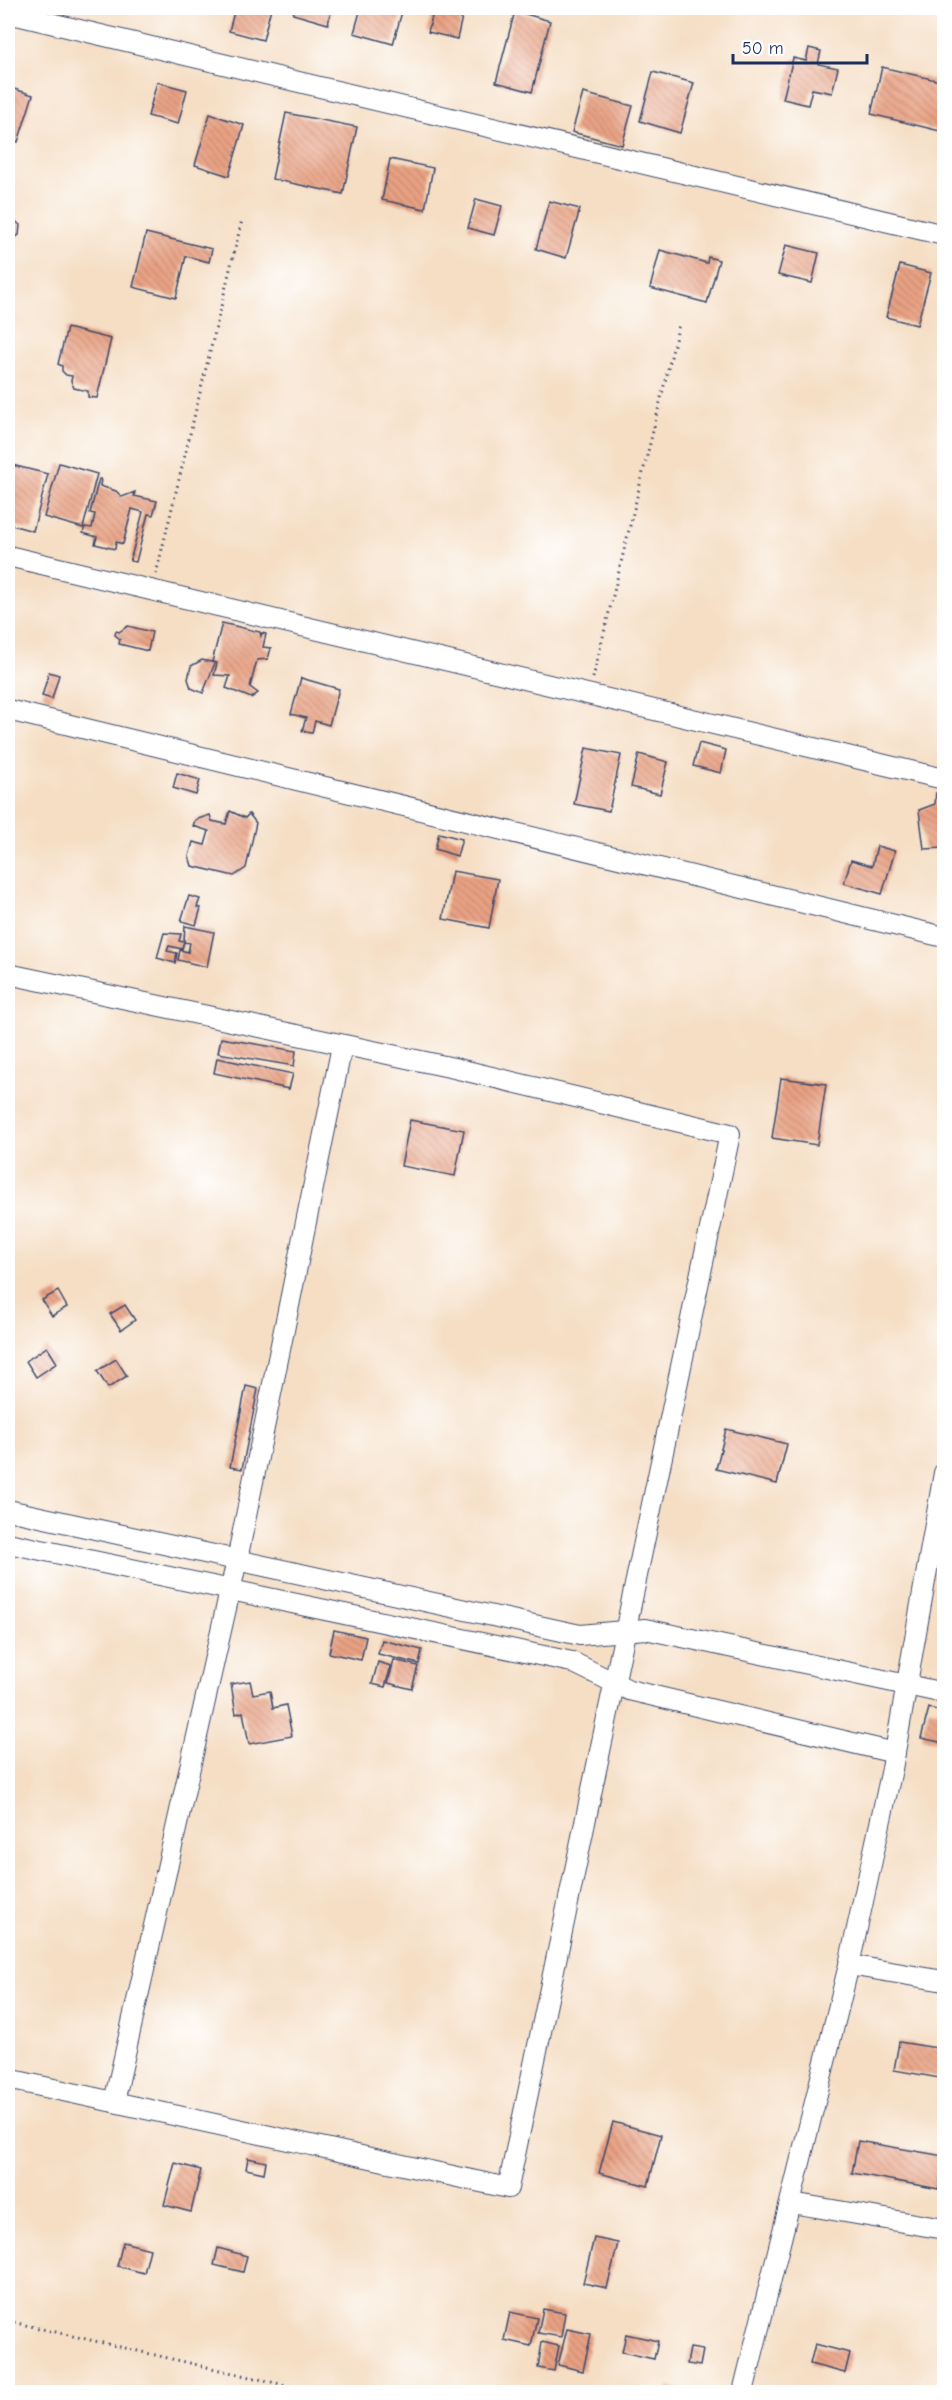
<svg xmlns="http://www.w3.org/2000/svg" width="952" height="2400" font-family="'Comic Neue',sans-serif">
	<defs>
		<pattern id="building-back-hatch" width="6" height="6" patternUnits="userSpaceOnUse" patternTransform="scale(1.5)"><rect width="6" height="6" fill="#eaa283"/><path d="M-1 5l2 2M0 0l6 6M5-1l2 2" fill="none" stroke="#bd846e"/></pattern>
	</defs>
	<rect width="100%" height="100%" fill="#fff"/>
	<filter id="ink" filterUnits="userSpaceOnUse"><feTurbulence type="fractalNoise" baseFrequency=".0167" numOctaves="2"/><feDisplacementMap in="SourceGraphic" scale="12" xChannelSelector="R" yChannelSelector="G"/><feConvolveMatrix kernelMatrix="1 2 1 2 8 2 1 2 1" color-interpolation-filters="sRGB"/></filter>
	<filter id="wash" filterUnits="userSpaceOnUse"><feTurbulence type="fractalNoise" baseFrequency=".008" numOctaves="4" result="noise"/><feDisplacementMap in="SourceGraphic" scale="24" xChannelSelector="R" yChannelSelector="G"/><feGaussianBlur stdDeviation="1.35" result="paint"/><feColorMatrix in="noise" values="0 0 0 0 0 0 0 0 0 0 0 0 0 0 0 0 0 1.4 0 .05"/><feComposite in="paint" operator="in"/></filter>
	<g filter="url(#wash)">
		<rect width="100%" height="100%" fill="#f5dec4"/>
		<g id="blocks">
			<g fill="url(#building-back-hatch)">
				<polygon points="235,8 271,8 263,40 229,31"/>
				<polygon points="295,8 332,8 328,24 293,14"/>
				<polygon points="361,8 403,8 393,44 354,33"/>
				<polygon points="434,8 464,8 457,39 428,32"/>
				<polygon points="515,11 550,21 532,92 496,82"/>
				<polygon points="809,48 821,51 818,64 838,68 832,93 812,89 808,105 783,99 793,58 806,61"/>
				<polygon points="882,67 944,82 944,132 871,114"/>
				<polygon points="653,72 694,83 680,133 640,121"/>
				<polygon points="157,82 187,90 178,124 148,116"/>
				<polygon points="8,87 33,95 18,142 8,138"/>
				<polygon points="583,93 633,106 622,145 572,132"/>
				<polygon points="286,113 357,127 343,194 272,179"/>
				<polygon points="210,114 244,125 229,176 195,165"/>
				<polygon points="390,159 433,168 425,209 382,200"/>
				<polygon points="476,199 502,206 494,235 468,228"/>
				<polygon points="549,201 580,209 566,258 536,249"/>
				<polygon points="8,218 13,219 20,225 19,235 11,240 8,239"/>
				<polygon points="146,233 212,249 209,262 186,256 176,298 133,287"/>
				<polygon points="786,245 819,253 812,283 778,275"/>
				<polygon points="660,250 707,263 708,257 719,260 707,303 650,288"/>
				<polygon points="900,265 931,273 917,325 886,317"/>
				<polygon points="67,328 111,339 97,398 88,397 88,391 74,388 71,381 72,376 66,375 62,371 62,366 58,364"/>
				<polygon points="59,463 97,474 83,528 44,517"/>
				<polygon points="8,464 48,474 33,531 8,524"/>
				<polygon points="99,479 101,479 100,486 116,491 122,497 135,492 134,496 157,501 153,515 148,514 136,562 130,561 143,512 132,509 123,544 116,542 115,549 95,544 97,537 83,533 85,527 92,528 95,514 90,513"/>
				<polygon points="222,623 260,632 261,636 262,633 266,634 263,647 271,648 268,659 257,660 250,687 258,693 251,698 226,688 230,676 214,675 217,663 212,662"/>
				<polygon points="128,626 152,632 148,651 119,644 120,639 115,635 116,631 119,632"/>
				<polygon points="202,660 215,663 203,693 191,688 188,679 191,666"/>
				<polygon points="49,672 59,675 52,699 42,696"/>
				<polygon points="301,678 339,689 329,725 315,721 312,733 302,731 306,718 291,714"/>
				<polygon points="699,743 726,750 721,773 693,766"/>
				<polygon points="586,748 621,755 609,811 574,804"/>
				<polygon points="639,754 668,762 660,794 631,787"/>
				<polygon points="177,773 200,780 196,795 173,788"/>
				<polygon points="936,793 944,794 944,848 924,849 919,810 935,804"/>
				<polygon points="230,811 245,818 249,814 256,823 246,868 234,876 192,866 189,856 193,842 205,845 209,831 193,826 195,820 210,815 212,821 226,824"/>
				<polygon points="439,833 462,839 457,856 435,849"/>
				<polygon points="877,846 895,851 882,894 844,883 851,860 872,866"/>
				<polygon points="452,871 498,879 489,928 443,919"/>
				<polygon points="189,896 200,899 197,907 201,908 196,925 181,921"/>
				<polygon points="185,926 214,932 207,967 178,960 180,950 188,952 190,943 184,942 182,949 169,946 167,951 177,953 175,963 157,958 164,933 181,934 179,941 184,942"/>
				<polygon points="221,1038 296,1051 294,1066 218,1053"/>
				<polygon points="217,1058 293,1074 289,1089 214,1073"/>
				<polygon points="781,1078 826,1084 817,1145 772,1138"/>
				<polygon points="410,1120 464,1130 455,1176 401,1166"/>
				<polygon points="58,1291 67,1307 52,1316 42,1300"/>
				<polygon points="125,1305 135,1320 121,1330 110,1314"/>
				<polygon points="47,1347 57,1363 36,1377 26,1361"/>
				<polygon points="116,1359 127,1376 108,1388 97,1371"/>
				<polygon points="246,1386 258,1389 242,1469 230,1467"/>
				<polygon points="726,1429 787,1444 777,1484 716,1469"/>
				<polygon points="334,1630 366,1637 361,1660 329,1653"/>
				<polygon points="382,1640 422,1650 419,1664 378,1654"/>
				<polygon points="394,1660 418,1666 412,1689 388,1683"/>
				<polygon points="378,1662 391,1666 385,1687 372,1684"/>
				<polygon points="250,1681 253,1694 270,1691 273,1708 286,1705 292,1736 249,1744 243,1712 236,1714 231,1684"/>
				<polygon points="929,1708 944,1712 944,1743 921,1738"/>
				<polygon points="899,2042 944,2049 939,2078 894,2070"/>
				<polygon points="613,2122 661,2135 648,2186 599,2173"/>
				<polygon points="858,2141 944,2156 939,2189 852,2173"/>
				<polygon points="248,2158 266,2162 264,2173 246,2169"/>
				<polygon points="175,2163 201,2170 191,2212 164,2205"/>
				<polygon points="594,2238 618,2243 607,2288 583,2283"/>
				<polygon points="123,2242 150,2249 144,2273 117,2266"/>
				<polygon points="218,2248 247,2256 243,2272 214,2265"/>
				<polygon points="543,2309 565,2313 561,2337 538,2333"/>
				<polygon points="510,2312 537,2318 531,2346 504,2340"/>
				<polygon points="567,2329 591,2334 583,2371 558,2365"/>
				<polygon points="626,2334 658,2341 654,2359 622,2352"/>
				<polygon points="542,2342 559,2346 554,2371 538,2368"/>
				<polygon points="815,2344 850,2353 845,2373 810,2364"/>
				<polygon points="690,2348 703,2350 700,2366 687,2364"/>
				<polygon points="668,2387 691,2391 691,2392 667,2392"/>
			</g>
		</g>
	</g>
	<g filter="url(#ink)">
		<use href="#blocks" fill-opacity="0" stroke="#3c496d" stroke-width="1.5"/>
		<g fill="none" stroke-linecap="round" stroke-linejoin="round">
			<defs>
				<g id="street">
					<polyline points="8,13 944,235"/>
					<polyline points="8,556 944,779"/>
					<polyline points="8,710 944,937"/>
					<polyline points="8,974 454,1068 730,1134 508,2188 8,2079"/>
					<polyline points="8,1510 580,1635 645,1629 944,1693"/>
					<polyline points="8,1543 572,1662 629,1690 895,1753"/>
					<polyline points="849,1965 944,1981"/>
					<polyline points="114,2102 237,1560 342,1046"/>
					<polyline points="792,2203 944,2229"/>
					<polyline points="743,2392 849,1965 892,1769 944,1473"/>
				</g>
			</defs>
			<use href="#street" stroke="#3c496d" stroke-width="22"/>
			<g stroke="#3c496d" stroke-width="3" stroke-dasharray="1.5 4.5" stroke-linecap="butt">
				<polyline points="156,574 242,220"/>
				<polyline points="593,678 679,324"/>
				<polyline points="8,2321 315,2392"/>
			</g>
			<use href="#street" stroke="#fff" stroke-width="20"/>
		</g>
	</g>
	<rect width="952" height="2400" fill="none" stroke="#fff" stroke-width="30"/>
	<path d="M733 54v9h134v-9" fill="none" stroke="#1b2f5e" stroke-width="3"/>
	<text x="742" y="54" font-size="18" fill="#1b2f5e" stroke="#ffffff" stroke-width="4.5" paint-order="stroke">50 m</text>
</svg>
